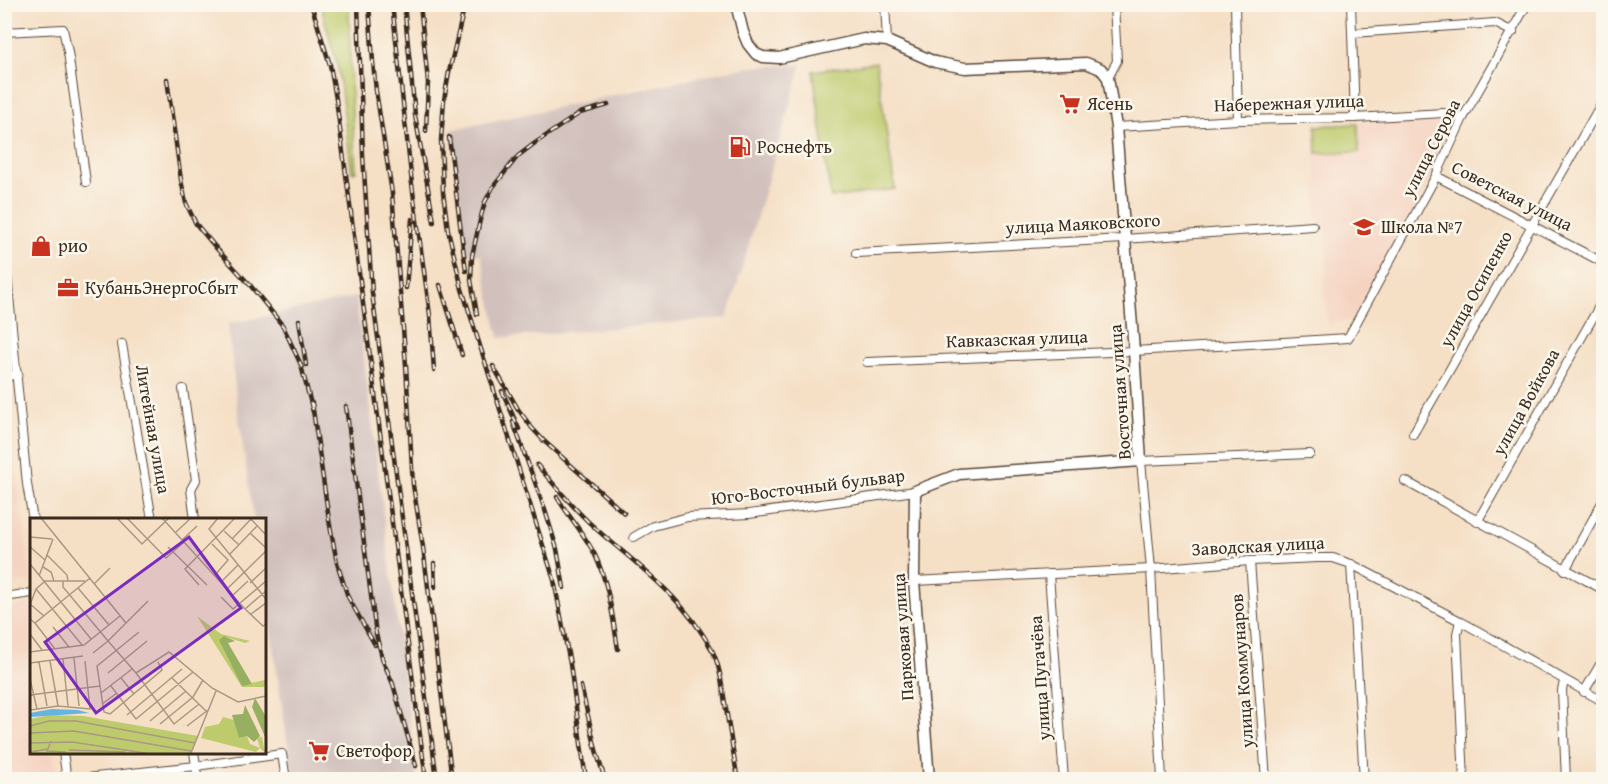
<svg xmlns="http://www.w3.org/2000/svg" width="1608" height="784" font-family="'Gentium Book Plus',serif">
	<rect width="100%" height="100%" fill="#fbf7ec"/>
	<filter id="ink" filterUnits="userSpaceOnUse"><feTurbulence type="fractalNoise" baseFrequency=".0167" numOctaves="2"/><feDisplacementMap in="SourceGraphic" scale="12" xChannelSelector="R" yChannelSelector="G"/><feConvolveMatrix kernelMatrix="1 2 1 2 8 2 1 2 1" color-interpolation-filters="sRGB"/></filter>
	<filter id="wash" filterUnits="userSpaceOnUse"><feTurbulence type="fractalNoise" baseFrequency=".008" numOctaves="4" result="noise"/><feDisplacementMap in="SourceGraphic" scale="24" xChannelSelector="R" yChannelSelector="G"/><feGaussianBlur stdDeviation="1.35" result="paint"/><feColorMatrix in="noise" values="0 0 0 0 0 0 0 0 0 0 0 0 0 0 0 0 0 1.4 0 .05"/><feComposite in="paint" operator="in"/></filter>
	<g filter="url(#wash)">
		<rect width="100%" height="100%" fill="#f5dfc5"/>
		<g fill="#f5d3c1">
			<polygon points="1448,119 1454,128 1431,180 1356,320 1333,323 1328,325 1324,296 1328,238 1317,217 1314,126"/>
			<polygon points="5,428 10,428 31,581 5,584"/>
			<polygon points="31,604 32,752 53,753 57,779 5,779 5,608"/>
		</g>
		<g fill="#d1c0bc">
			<polygon points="802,64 727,318 499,338 481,255 466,252 451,130 746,67"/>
			<polygon points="356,297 417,779 293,779 264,585 264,520 254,520 237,406 228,324"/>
		</g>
		<g fill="#becb6d" stroke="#7c7a46" stroke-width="1.5">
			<polygon points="321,6 321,5 349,5 351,98 356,171 352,172 338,69"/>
			<polygon points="876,62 895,189 831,198 813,71"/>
			<polygon points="1358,124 1359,152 1317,153 1316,126"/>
		</g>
	</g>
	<g filter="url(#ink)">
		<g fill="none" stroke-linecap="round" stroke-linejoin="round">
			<defs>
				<g id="minor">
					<polyline points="885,4 887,41"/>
					<polyline points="1235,4 1238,120"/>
					<polyline points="1351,4 1355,118"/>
					<polyline points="4,32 63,29 68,52 86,182"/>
					<polyline points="1353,33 1495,23 1513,32"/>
					<polyline points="1108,78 1117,61 1114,4"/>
					<polyline points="1116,127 1238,120 1355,118 1444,113 1463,118"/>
					<polyline points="1436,176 1604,263"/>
					<polyline points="4,244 27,484 33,520"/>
					<polyline points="856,253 1124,239 1313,226"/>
					<polyline points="122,344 152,520"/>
					<polyline points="867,362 1134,351 1348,338 1436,176 1463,118 1527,4"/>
					<polyline points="4,377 18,374"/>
					<polyline points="183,389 196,480 191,489 195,520"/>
					<polyline points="1413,434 1604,99"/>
					<polyline points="1405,481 1604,590"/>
					<polyline points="1477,522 1604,298"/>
					<polyline points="634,537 653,526 688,517 749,514 915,491"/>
					<polyline points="1250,561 1266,780"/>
					<polyline points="1351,564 1364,780"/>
					<polyline points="1565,570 1604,499"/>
					<polyline points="1049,574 1064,780"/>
					<polyline points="914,581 1151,569 1250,561 1317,558 1333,558 1351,564 1460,621 1604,702"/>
					<polyline points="4,597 32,593"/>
					<polyline points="1460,621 1457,634 1464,780"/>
					<polyline points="1564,681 1562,690 1566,780"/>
					<polyline points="1584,692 1604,658"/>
					<polyline points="63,752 67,780"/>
					<polyline points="194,752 198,780"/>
					<polyline points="68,780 196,766 282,754 286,780"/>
					<polyline points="1162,780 1151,569 1141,461 1310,454"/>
				</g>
				<polyline id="major" points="736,4 743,32 748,44 756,54 763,57 779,58 864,39 887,41 935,62 965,68 1086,63 1101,69 1108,78 1116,127 1134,351 1141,461 959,474 915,491 914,581 929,780"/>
			</defs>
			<use href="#minor" stroke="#574537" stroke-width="10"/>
			<use href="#major" stroke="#574537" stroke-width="13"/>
			<use href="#minor" stroke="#fff" stroke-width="8"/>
			<use href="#major" stroke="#fff" stroke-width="10"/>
			<defs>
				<g id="rail">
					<polyline points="311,4 330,65 336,99 426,780"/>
					<polyline points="358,4 363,155 372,293 437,780"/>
					<polyline points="369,4 373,62 376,91 392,193 406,365 413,485 423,547 452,780"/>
					<polyline points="392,4 412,184 430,315 434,370"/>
					<polyline points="404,4 415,115 434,222"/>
					<polyline points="420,4 428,82 426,131"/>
					<polyline points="465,4 449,72 444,100 441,140 443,192 448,230 462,289 554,580 570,664 586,780"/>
					<polyline points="167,79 181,180 186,203 196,224 217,249 250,285 283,326 301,365 313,412"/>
					<polyline points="449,137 466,271"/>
					<polyline points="440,285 462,355"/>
					<polyline points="406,288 412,219"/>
					<polyline points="477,314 471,280 472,256 480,220 485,202 493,187 518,156 535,143 580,113 608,105"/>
					<polyline points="299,320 306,365"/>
					<polyline points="493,366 518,409 532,428 544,441 624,513"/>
					<polyline points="502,391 519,429"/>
					<polyline points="312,403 329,520 337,563 348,597 375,645"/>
					<polyline points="346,406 376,634 383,661 393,684 416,766"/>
					<polyline points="513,422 545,510 557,549 564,588"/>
					<path d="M537,465C558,489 578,514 603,535C644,570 685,600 712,650C720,666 722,685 725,703C729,727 733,751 737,775"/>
					<path d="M557,497C569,517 585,535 595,555C609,585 613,618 618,649"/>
					<polyline points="434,563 435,587"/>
					<polyline points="581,686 596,750 605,780"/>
				</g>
			</defs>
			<use href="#rail" stroke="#3b2a1e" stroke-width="4.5"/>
			<use href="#rail" stroke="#fbf7ec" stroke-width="2" stroke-dasharray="7" stroke-linecap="butt"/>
		</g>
	</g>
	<defs>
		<symbol id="supermarket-bare" viewBox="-9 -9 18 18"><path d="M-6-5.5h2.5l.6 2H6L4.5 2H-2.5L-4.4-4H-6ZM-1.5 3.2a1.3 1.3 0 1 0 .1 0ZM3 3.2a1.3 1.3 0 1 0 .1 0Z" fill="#c8321e" stroke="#fbf7ec" stroke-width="2.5" paint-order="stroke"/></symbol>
		<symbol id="fuel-bare" viewBox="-9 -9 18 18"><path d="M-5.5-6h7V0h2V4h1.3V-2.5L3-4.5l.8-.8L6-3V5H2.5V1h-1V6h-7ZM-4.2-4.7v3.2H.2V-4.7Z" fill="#c8321e" stroke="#fbf7ec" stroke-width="2.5" paint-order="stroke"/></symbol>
		<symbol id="school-bare" viewBox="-9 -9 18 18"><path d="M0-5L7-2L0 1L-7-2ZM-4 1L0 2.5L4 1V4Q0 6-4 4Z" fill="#c8321e" stroke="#fbf7ec" stroke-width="2.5" paint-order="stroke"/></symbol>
		<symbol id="shop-bare" viewBox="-9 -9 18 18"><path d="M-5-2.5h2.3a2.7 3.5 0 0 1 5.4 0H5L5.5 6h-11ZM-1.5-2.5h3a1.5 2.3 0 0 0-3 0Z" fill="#c8321e" stroke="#fbf7ec" stroke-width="2.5" paint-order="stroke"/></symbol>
		<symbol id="office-bare" viewBox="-9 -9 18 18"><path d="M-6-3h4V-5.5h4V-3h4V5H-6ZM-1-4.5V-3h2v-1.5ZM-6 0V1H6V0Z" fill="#c8321e" stroke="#fbf7ec" stroke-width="2.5" paint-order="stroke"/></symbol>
	</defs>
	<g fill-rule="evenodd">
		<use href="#supermarket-bare" x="1055" y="89" width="30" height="30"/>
		<use href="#fuel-bare" x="725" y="132" width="30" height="30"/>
		<use href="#school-bare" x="1349" y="212" width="30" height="30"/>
		<use href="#shop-bare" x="26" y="231" width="30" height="30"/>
		<use href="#office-bare" x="53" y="273" width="30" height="30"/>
		<use href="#supermarket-bare" x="304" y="736" width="30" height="30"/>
	</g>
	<g text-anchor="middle" stroke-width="5" stroke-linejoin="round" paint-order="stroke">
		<g font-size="18" fill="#3b2a1e" stroke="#fbf7ec">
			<text transform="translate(1289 103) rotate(-2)" y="6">Набережная улица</text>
			<text transform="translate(1431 148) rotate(-63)" y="6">улица Серова</text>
			<text transform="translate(1512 196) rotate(27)" y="6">Советская улица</text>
			<text transform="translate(1083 224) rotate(-3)" y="6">улица Маяковского</text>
			<text transform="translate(1476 289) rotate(-61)" y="6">улица Осипенко</text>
			<text transform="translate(1017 339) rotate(-2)" y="6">Кавказская улица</text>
			<text transform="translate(1120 392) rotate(-94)" y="6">Восточная улица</text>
			<text transform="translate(1526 402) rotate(-61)" y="6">улица Войкова</text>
			<text transform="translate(153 429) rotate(80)" y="6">Литейная улица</text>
			<text transform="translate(808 487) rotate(-7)" y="6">Юго-Восточный бульвар</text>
			<text transform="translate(1258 546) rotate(-3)" y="6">Заводская улица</text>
			<text transform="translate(903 637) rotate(-94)" y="6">Парковая улица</text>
			<text transform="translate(1242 671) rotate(-94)" y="6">улица Коммунаров</text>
			<text transform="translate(1040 678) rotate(-94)" y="6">улица Пугачёва</text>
		</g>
		<g font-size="18" fill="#3b2a1e" stroke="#fbf7ec" text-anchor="start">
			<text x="1087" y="110">Ясень</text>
			<text x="757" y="153">Роснефть</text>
			<text x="1381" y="233">Школа №7</text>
			<text x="58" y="252">рио</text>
			<text x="85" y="294">КубаньЭнергоСбыт</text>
			<text x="336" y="757">Светофор</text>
		</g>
	</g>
	<g transform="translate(30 518)">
		<rect width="236" height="236" fill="#f5dfc5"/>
		<path d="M167,98L191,116L220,123L215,125L196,119L212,167L235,162V169H212ZM20,197L53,198L168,218L161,235H0V201ZM193,199L204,202L209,220L217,218L220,226L230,230L227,220L232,219L235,235L230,230L226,234L171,220L175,209L189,206Z" fill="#becb6d"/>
		<path d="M194,118L205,123L198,125L222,166L212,168L189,122ZM225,180L235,197V219L222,189ZM215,187L230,218L224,224L217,218L209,220L202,197L213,196Z" fill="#96af60"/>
		<path d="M22,191L48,192L59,195L0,199V195Z" fill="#64b5df"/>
		<path fill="none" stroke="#ab9782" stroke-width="1.5" d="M11,0L96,105L78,123L106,155L139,134L182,170L208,184L236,178M87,0L112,26L139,0M97,0L136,40L154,24M132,0L215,91L233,108L236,106M188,0L179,11L236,81M220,0L236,17M194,13L209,27M146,14L161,0M220,15L236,30M0,19L22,21M202,21L221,1M152,22L167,8M182,26L198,42L185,57M0,29L15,42M138,29L177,67M200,36L227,8M17,37L37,57L38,63M0,46L61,121M13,49L21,54L24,63M9,58L23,21M13,63H55M33,63V69L78,123L63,135M191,64L208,47M220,65L236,50M64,66L80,50M169,67L155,51L205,0M48,70L79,107M6,71L52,127M197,71L236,33M203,77L218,63M191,79L203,91L236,63M0,86L14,98M0,87L6,71L14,64M215,91L236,73M221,96L236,85M0,101L5,105L60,60M5,105L25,131M96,105L118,83M23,109L39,129M109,114L67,148L74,194L80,196L132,152L128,144M0,116L12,132M0,134L54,127L90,98M44,140L49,188M33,141L38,188M20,143L28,188M9,144L17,188M0,145L53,138M78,155L117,123M106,155L144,206L169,186M91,160L104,176M142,160L176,193M0,161L7,191M81,168L106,201L163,154M71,175L102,151M0,177L70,168M72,186L87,175M0,192L28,188L60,191L55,143M97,197L152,151M120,203L156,173M130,206L163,179L173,162M0,208L19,203H46L165,225M157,208L178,192M0,215L44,213L161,233M21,223L17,233L36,234M0,225L42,224L115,235M39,232L95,234M0,234L18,231M161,235L186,173"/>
		<path fill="#7b2cbf" fill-opacity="0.15" stroke="#7b2cbf" stroke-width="3" d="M159,19L211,90L66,195L15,124Z"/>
		<rect width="236" height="236" fill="none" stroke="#3b2a1e" stroke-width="3"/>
	</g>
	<rect width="1608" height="784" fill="none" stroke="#fbf7ec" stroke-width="24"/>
</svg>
